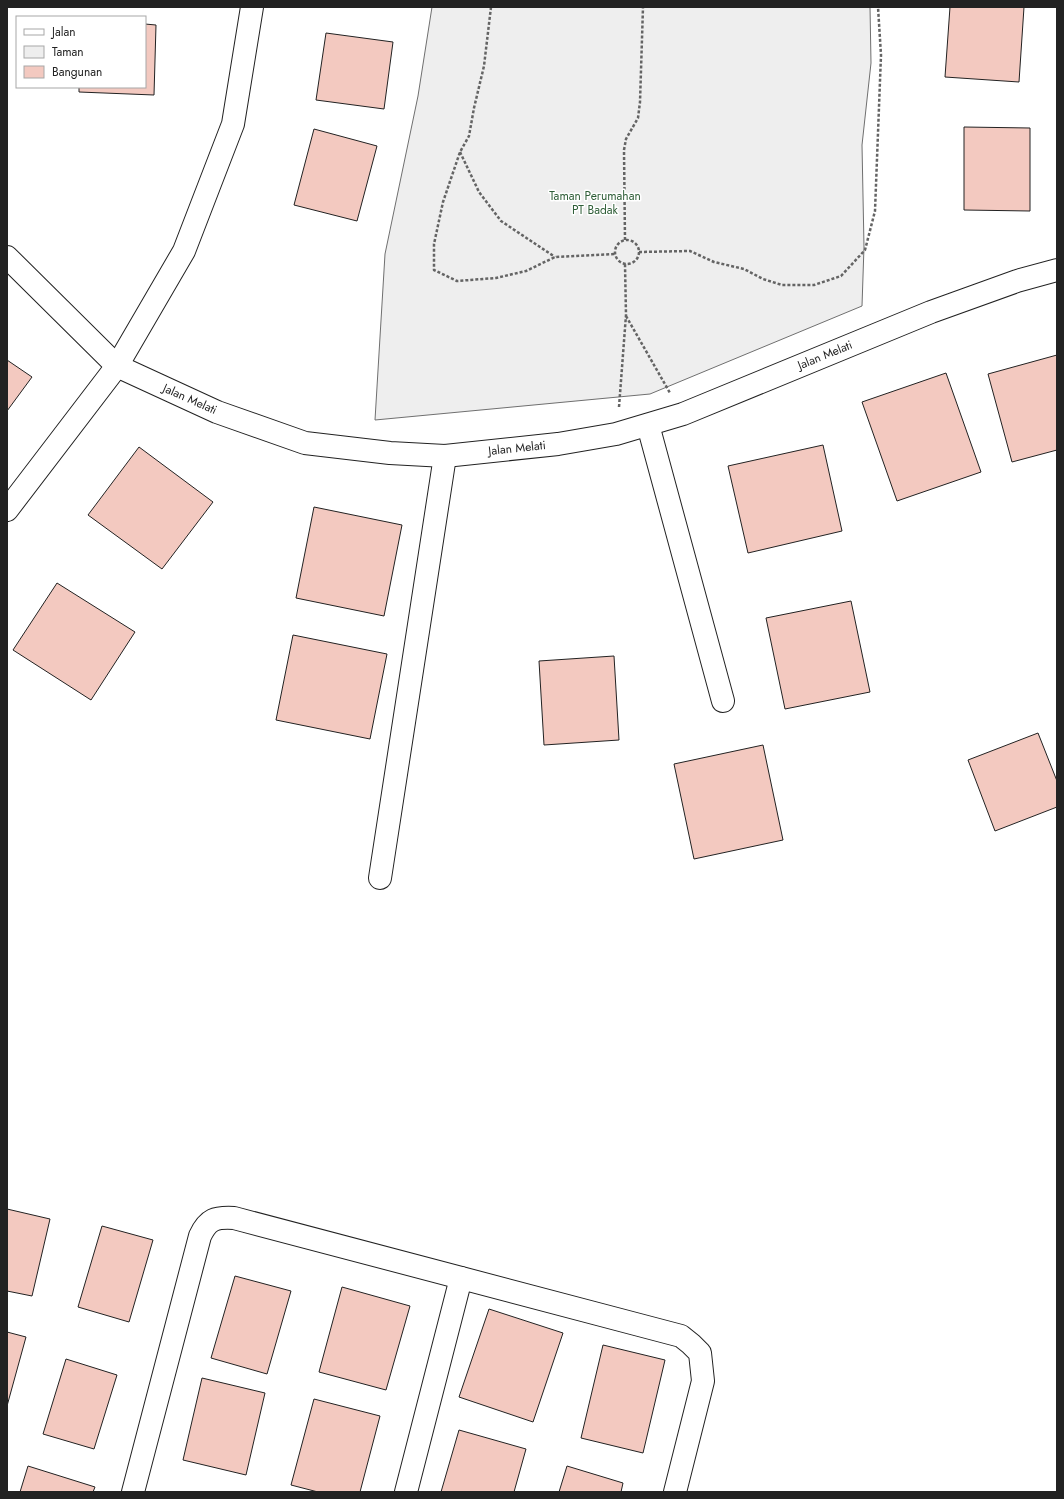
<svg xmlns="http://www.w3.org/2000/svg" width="1064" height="1499" font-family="Jost,sans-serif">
	<rect width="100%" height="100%" fill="#fff"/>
	<polygon fill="#eee" stroke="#6f6f6f" points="432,7 870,7 871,63 862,145 864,247 862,306 650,394 375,420 385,254 418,96"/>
	<g fill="#f3c9c0" stroke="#222">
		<polygon points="950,7 1024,7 1019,82 945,77"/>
		<polygon points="145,24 156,25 154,95 79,92 79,87 145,87"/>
		<polygon points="326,33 393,42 384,109 316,100"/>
		<polygon points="964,127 1030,128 1030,211 964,210"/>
		<polygon points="314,129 377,146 357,221 294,205"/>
		<polygon points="1057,355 1057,450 1012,462 988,374"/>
		<polygon points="7,360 32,377 7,411"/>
		<polygon points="946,373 981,472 897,501 862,402"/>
		<polygon points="823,445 842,531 748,553 728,466"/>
		<polygon points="139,447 213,502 162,569 88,515"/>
		<polygon points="314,507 402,525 384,616 296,598"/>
		<polygon points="57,583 135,632 91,700 13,650"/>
		<polygon points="851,601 870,692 785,709 766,618"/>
		<polygon points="293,635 387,654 370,739 276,720"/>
		<polygon points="614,656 619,740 544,745 539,661"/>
		<polygon points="1038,733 1057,781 1057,807 995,831 968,760"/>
		<polygon points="763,745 783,840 694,859 674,764"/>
		<polygon points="7,1209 50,1219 32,1296 7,1291"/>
		<polygon points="102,1226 153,1240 129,1322 78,1307"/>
		<polygon points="235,1276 291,1291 267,1374 211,1358"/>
		<polygon points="342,1287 410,1306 386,1390 319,1372"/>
		<polygon points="489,1309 563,1333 533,1422 459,1397"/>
		<polygon points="7,1332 26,1337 7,1406"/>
		<polygon points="603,1345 665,1360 643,1453 581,1438"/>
		<polygon points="66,1359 117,1375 94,1449 43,1434"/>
		<polygon points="202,1378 265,1393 246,1475 183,1460"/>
		<polygon points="314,1399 380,1416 360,1492 318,1492 291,1485"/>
		<polygon points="459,1430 526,1449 514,1492 441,1492"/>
		<polygon points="28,1466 95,1487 93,1492 20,1492"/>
		<polygon points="567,1466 623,1483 621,1492 559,1492"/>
	</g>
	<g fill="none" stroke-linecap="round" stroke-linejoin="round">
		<defs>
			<g id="minor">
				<polyline points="7,257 117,366 217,412 305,443 390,453 445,456 558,444 616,434 683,414 931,312 1017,281 1057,270"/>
				<polyline points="648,425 723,701"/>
				<polyline points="7,510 117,366 184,251 233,124 252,7"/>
				<polyline points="380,878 445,456"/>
				<path d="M133,1492L200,1236C208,1219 215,1217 234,1218L681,1336L691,1344L700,1353L703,1381L675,1492"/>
				<polyline points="406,1492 461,1278"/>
			</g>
		</defs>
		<use href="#minor" stroke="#222" stroke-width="24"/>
		<g stroke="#646464" stroke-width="2.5" stroke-dasharray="3 2" stroke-linecap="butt">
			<polyline points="491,7 484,66 474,108 469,136 460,152 443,202 434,244 434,270 457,281 496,278 526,271 555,257 615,254"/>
			<polyline points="460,152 479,192 501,221 555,257"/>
			<circle cx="627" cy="252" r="12"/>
			<polyline points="625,240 624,150 626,139 638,118 640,102 643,7"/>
			<polyline points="639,252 690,251 714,262 744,269 763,279 782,285 814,285 841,276 865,250 875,211 881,55 878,7"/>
			<polyline points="626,316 670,393"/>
			<polyline points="619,407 626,315 625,264"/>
		</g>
		<use href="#minor" stroke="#fff" stroke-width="22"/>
	</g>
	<g text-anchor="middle" stroke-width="3" stroke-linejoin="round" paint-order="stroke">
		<g font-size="12" fill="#2f5e38" stroke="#fff">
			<text x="595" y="200">Taman Perumahan<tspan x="595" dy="14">PT Badak</tspan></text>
		</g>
		<g font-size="12" fill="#222" stroke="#fff">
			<text transform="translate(825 355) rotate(-22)" y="4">Jalan Melati</text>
			<text transform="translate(190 399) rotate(24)" y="4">Jalan Melati</text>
			<text transform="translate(517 448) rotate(-6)" y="4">Jalan Melati</text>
		</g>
	</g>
	<rect width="1064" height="1499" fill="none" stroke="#222222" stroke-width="16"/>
	<rect x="16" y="16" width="130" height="72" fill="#ffffff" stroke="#a7a7a7"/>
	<rect x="24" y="29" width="20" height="6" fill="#ffffff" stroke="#a7a7a7"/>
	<text x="52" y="36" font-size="12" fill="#222222">Jalan</text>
	<rect x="24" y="46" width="20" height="12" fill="#eeeeee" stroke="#a7a7a7"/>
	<text x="52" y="56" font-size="12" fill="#222222">Taman</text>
	<rect x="24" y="66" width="20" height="12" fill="#f3c9c0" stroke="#a7a7a7"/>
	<text x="52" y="76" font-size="12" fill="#222222">Bangunan</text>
</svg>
